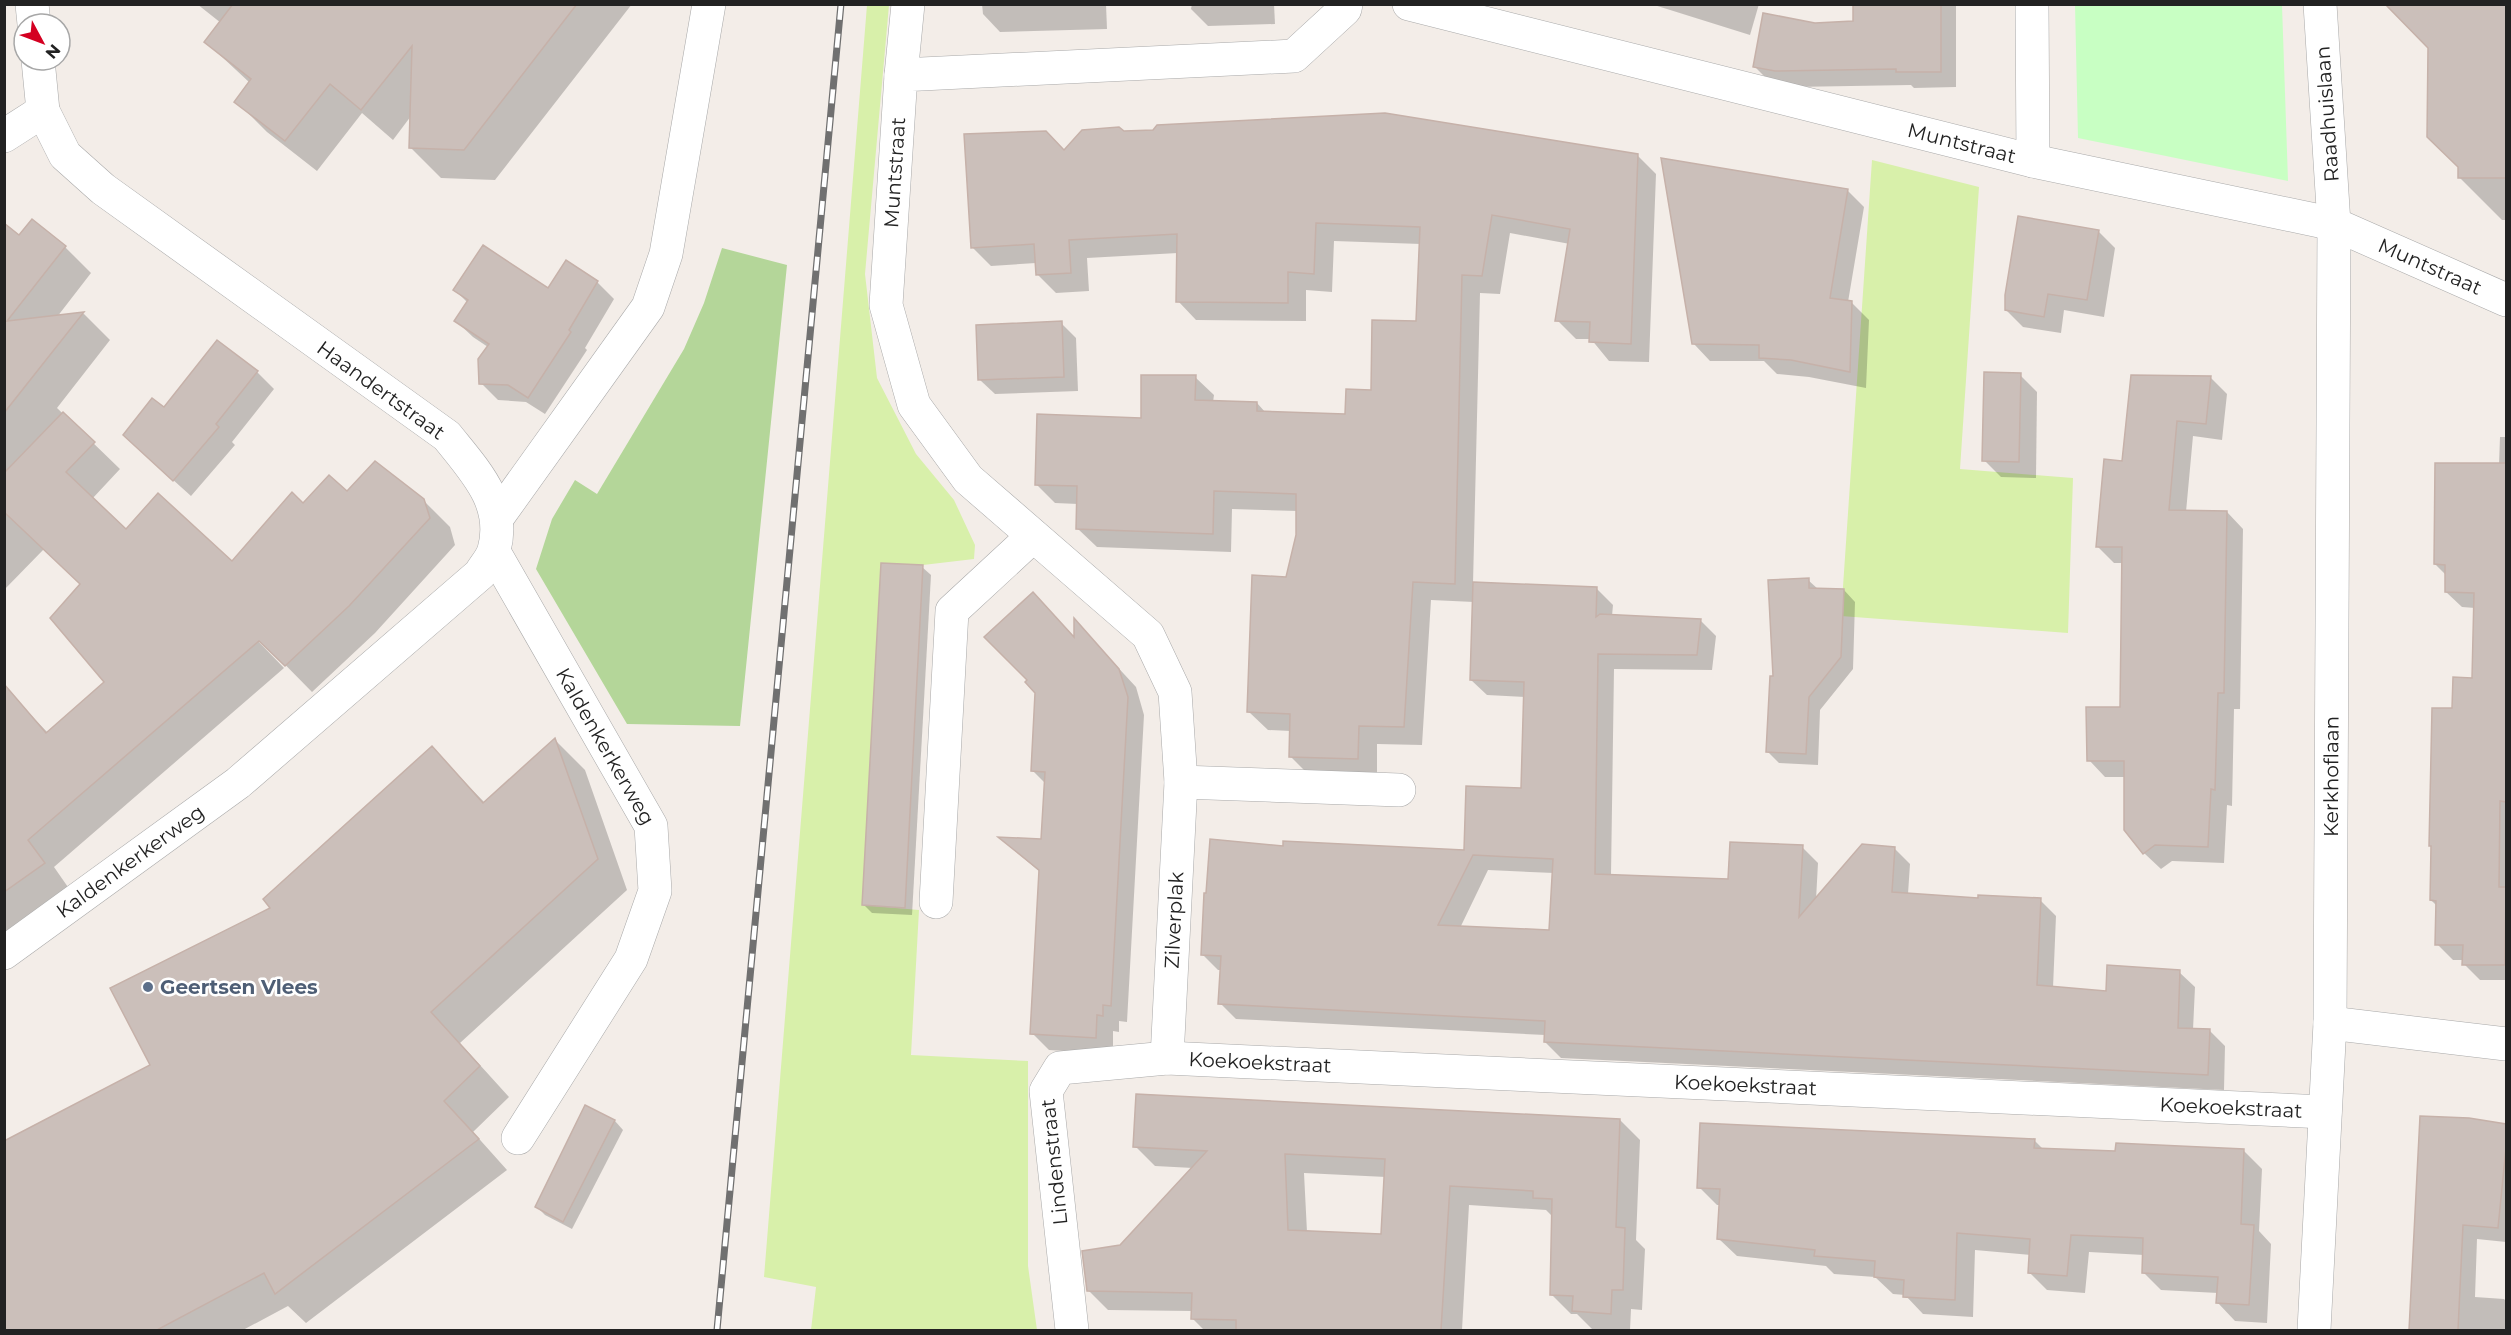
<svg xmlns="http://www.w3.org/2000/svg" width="2511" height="1335" font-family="Montserrat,sans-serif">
	<rect width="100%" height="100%" fill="#f3ede8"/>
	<g fill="#d8f0aa">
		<polygon points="867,5 889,5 865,274 877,378 916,454 954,500 975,545 974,559 923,565 881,564 862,905 919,910 911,1055 1028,1061 1028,1266 1037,1330 811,1330 816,1287 764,1277"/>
		<polygon points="1872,160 1979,187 1960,469 2073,478 2068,633 1841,616"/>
	</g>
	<polygon fill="#b4d699" points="722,248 787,265 740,726 627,724 536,569 552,519 575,480 597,494 684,349 704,303"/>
	<polygon fill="#c8ffc3" points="2075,5 2282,5 2288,181 2078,138"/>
	<g fill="#0003" fill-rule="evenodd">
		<polygon points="197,4 632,4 495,180 441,178 410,147 411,116 393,140 362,113 317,171 267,132 236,101 250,83 206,42 221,23"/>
		<polygon points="982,4 1106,4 1107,29 1000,32 983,14"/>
		<polygon points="1192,4 1274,4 1275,24 1208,26 1191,9"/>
		<polygon points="1651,4 1759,4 1750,35"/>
		<polygon points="1854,4 1956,4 1956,87 1914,88 1911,85 1792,87 1771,83 1754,66 1815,24 1854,23"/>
		<polygon points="2411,4 2506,4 2506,220 2502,220 2459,177 2459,166 2429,47"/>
		<path d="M1123,132L1637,155L1656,174L1649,362L1609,361L1591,339H1576L1557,320L1570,244L1510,233L1500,294L1480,293L1473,584L1597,589L1613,605L1612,616L1700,620L1716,636L1712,670L1614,669L1611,876L1730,881L1802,847L1818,863L1816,900L1894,848L1910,864L1908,894L1979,900H2040L2056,916L2053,988L2107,992L2179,972L2195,987L2193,1030L2210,1031L2225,1046L2224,1090L1561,1058L1545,1042V1035L1236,1019L1220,1003L1222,970H1218L1202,954L1284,847L1466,852L1522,789L1525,697L1487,695L1471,680L1474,602L1431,600L1422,745L1377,744V776L1309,775L1290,756L1291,731L1268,730L1249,712L1287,578L1297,535L1298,511L1232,509L1231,552L1097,547L1078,529V504L1055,503L1036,484L1142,420L1195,377L1214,395L1213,402L1257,403L1266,413L1346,416L1372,391L1417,323L1421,244L1334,241L1332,292L1306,290V321L1196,320L1178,301V253L1087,258L1089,291L1056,293L1037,274L1036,263L991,266L972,247L1065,152ZM1488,870L1554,873L1551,932L1460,928Z"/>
		<polygon points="1847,190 1864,207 1848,302 1852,303 1869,320 1866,388 1809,377 1777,374 1764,361 1710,361 1694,344"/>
		<polygon points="4,227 20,237 65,247 91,273 57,317 84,314 110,340 57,408 120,469 92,499 126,531 233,563 303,505 347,493 423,500 450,527 455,545 375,633 312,692 255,634 253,636 284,668 54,867 70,890 4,937 4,769 11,694 48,733 107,682 81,584 44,549 4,590"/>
		<polygon points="2098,231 2115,248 2104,317 2064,310 2061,333 2023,327 2006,310"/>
		<polygon points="567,262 597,282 614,299 585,348 587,350 545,414 526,402 498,400 481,383 488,347 473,337 456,321 468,303 455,290 548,290"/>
		<polygon points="1061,323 1076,338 1078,391 995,394 980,380"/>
		<polygon points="257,372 274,389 232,442 235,445 191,496 142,452 165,410"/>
		<polygon points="2020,375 2037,392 2036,478 2001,477 1984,460"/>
		<polygon points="2211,378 2227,394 2222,440 2193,436 2186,512 2227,512 2243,529 2240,709 2234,709 2232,806 2227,805 2224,863 2172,861 2161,869 2144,853 2125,777 2105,777 2089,760 2122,709 2123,563 2114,563 2097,546 2124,463"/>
		<polygon points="2500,437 2506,437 2506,980 2480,980 2464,964 2464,960 2453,960 2437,944 2437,906 2431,900 2432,848 2430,846 2454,710 2474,680 2475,608 2462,607 2446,592 2446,575 2435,564 2499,465"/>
		<polygon points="922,567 931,575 912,915 872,913 863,904"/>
		<polygon points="1808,580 1818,589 1844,590 1855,602 1853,669 1820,710 1818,765 1779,763 1767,751 1774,677"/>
		<polygon points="1076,622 1136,687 1144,715 1127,1022 1119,1021 1119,1032 1113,1031 1113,1054 1049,1050 1032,1033 1041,873 1001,839 1043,841 1046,784 1033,771 1075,639"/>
		<polygon points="555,740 585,770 627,890 460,1043 509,1097 473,1132 507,1170 306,1323 288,1306 243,1330 4,1330 4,1143 152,1065 273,908 432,748 485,803"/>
		<polygon points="586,1107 615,1121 623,1130 572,1229 545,1215 537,1207"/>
		<path d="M1620,1120L1640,1140L1636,1240L1645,1249L1642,1310L1631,1309L1630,1330H1593L1577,1314H1571L1551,1294L1553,1217L1546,1210L1469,1205L1462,1330H1204L1192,1318V1311L1108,1310L1088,1290L1120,1247L1193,1168L1155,1166L1135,1146ZM1304,1173L1386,1177L1382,1236L1307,1232Z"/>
		<polygon points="2469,1120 2506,1126 2506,1242 2477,1239 2475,1297 2504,1299 2506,1301 2506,1330 2410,1330 2411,1292 2413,1292"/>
		<polygon points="2034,1140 2043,1149 2117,1152 2244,1151 2262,1169 2259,1231 2271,1244 2267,1323 2235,1321 2218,1303 2218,1293 2161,1290 2143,1272 2144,1255 2089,1252 2085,1293 2047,1290 2029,1272 2031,1255 1975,1250 1973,1317 1923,1314 1905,1295 1893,1294 1875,1277 1834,1274 1826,1266 1737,1256 1719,1239 1720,1205 1717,1205 1699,1187"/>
	</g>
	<g fill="#cbbfba" stroke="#c6b1a9" stroke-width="1.5" fill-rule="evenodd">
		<polygon points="233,4 577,4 464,150 409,148 412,46 361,110 330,84 285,141 234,102 251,79 204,42"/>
		<polygon points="1853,4 1941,4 1941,72 1896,72 1896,69 1775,71 1753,67 1763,13 1815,23 1853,21"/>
		<polygon points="2385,4 2506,4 2506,178 2458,178 2458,167 2427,137 2428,48"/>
		<polygon points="1385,113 1638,154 1631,344 1589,342 1590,322 1555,321 1570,229 1492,215 1482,276 1462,275 1455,584 1413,582 1404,727 1359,726 1358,759 1289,757 1290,714 1247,712 1252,575 1286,577 1296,535 1296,494 1214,491 1213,534 1076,529 1077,486 1035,485 1037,414 1141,418 1141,375 1196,375 1195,400 1257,402 1257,411 1345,414 1346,389 1371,390 1372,320 1416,321 1420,227 1316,223 1314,274 1288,272 1288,303 1176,302 1177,234 1069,240 1071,273 1036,275 1034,244 971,248 964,134 1046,131 1064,150 1082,130 1119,127 1124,131 1153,130 1157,125"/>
		<polygon points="1661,158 1848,189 1830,298 1852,301 1850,372 1791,360 1759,358 1759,345 1692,344"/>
		<polygon points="2018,216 2099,230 2087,300 2048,294 2044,317 2005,310 2005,295"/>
		<polygon points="32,219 66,246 7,321 84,312 4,413 4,223 19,235"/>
		<polygon points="483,245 548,288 566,260 598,281 569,330 571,332 528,398 508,385 479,384 478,359 489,344 454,321 468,300 453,290"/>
		<polygon points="1062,321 1064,377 978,380 976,325"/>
		<polygon points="217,340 258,371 216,424 219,427 173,481 123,435 152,398 164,407"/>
		<polygon points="1984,372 2021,373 2019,462 1982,461"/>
		<polygon points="2131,375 2211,376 2206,424 2177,421 2169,510 2227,511 2224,693 2218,693 2215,790 2211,789 2208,847 2155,845 2143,854 2124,830 2124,761 2087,761 2086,707 2120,707 2122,547 2096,547 2104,459 2122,461"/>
		<polygon points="63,412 95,442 66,472 126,529 158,493 232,561 292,492 303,503 329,475 347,491 375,461 424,499 430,518 349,606 285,666 259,641 28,840 45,863 4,892 4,684 46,733 104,682 50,618 80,584 4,512 4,473"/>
		<polygon points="2435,463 2506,463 2506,802 2500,801 2499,887 2506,887 2505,965 2462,965 2463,945 2435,945 2436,901 2430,900 2431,846 2429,846 2432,708 2452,708 2453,677 2472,678 2474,593 2445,592 2445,565 2434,564"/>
		<polygon points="881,563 923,565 905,908 862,905"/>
		<polygon points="1809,578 1809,588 1844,589 1841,657 1809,697 1806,754 1766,752 1770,676 1773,676 1768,580"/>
		<path d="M1473,582L1597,587L1596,617L1600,614L1701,619L1697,655L1598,654L1595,874L1728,879L1730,842L1803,845L1799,917L1862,844L1895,847L1892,892L1978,898V895L2041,898L2037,985L2106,991L2107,965L2180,970L2178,1028L2210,1029L2208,1075L1544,1042L1545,1021L1218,1004L1221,956L1201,955L1204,893H1206L1210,839L1283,846V841L1464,850L1466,786L1521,788L1524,682L1470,680ZM1473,855L1553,859L1549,930L1438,925Z"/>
		<polygon points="1033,592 1074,637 1074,618 1119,669 1128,697 1111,1006 1103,1005 1103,1016 1097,1015 1096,1038 1030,1034 1039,870 998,837 1041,839 1045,772 1031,771 1035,693 1025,682 1027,680 984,637"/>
		<polygon points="555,738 598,859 431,1012 480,1066 444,1101 479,1139 275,1294 264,1273 157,1330 4,1330 4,1141 150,1065 110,988 270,908 263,899 432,746 483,803"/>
		<path d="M1136,1094L1620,1119L1616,1227L1625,1228L1623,1290H1612L1611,1314L1572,1311L1573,1296L1550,1295L1552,1199L1533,1198V1191L1450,1186L1441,1330H1236V1320L1191,1319L1192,1293L1087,1291L1082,1251L1120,1245L1207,1151L1133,1147ZM1285,1154L1385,1159L1381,1234L1288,1230Z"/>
		<polygon points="585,1105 615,1120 563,1222 535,1207"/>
		<polygon points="2420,1116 2469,1118 2506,1124 2506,1148 2498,1228 2463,1225 2458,1330 2409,1330"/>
		<polygon points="1700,1123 2035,1139 2034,1148 2115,1151 2116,1143 2244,1149 2241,1224 2254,1225 2249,1305 2216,1303 2218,1277 2142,1273 2143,1238 2071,1235 2067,1276 2028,1273 2030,1239 1957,1233 1955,1300 1903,1297 1904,1280 1874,1277 1875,1261 1814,1256 1815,1250 1717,1239 1720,1189 1697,1188"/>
	</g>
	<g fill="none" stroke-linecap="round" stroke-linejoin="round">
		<defs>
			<g id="minor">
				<polyline points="32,4 34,24"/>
				<path id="s1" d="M1409,4L2033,161L2334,224L2506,300"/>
				<polyline points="2032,4 2033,161"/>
				<polyline points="901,75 908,4"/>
				<polyline points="4,136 43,111"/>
				<polyline points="497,518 648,307 666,254 709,4"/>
				<path id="s2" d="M494,552L651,826L655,891L631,959L518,1138"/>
				<polyline points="1181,782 1399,790"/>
				<polyline points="936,902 952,611 1033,536"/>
				<path id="s3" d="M4,953L238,783L480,574C484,567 492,558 494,550C507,503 474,470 447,436L103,189L65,155L43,111L38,60"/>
				<polyline points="2330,1023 2506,1044"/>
				<path id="s4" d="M1167,1058L1181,782L1175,692L1148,635L968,479L914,405L886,305L901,75L1294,56L1345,9L1346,4"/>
				<path id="s5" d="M1072,1330L1046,1091L1060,1068L1167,1058L2325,1112"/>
				<path id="s6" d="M2314,1330L2330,1023L2334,224L2320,4"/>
			</g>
		</defs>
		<use href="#minor" stroke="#a9a9a9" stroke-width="34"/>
		<use href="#minor" stroke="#fff" stroke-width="33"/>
		<defs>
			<polyline id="rail" points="717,1330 841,4"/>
		</defs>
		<use href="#rail" stroke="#707070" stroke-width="7"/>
		<use href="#rail" stroke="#fff" stroke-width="4.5" stroke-dasharray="14" stroke-linecap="butt"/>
	</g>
	<circle fill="#5c6f8a" stroke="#fff" stroke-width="2" cx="148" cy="987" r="6"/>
	<g text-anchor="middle" stroke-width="5" stroke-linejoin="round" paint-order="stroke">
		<g font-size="20" fill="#222" stroke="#fff">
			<text transform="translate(2327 114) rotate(-94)" y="7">Raadhuislaan</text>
			<text dy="7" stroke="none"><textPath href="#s1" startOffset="570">Muntstraat</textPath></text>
			<text dy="7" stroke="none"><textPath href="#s4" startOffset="996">Muntstraat</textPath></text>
			<text dy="7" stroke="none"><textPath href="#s1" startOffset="1056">Muntstraat</textPath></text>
			<text transform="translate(381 390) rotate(36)" y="7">Haandertstraat</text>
			<text dy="7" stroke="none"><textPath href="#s2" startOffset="224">Kaldenkerkerweg</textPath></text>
			<text dy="7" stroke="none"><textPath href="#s6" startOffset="554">Kerkhoflaan</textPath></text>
			<text dy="7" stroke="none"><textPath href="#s3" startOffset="156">Kaldenkerkerweg</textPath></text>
			<text dy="7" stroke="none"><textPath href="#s4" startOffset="138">Zilverplak</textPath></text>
			<text dy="7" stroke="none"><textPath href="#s5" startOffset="468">Koekoekstraat</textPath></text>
			<text dy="7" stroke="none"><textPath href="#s5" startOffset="954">Koekoekstraat</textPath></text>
			<text dy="7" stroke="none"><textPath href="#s5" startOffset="1440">Koekoekstraat</textPath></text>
			<text transform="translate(1054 1162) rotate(-96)" y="7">Lindenstraat</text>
		</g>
		<g font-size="20" font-weight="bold" fill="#4e5e75" stroke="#fff" text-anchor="start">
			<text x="160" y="994">Geertsen Vlees</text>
		</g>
	</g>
	<rect width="2511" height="1335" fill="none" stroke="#222222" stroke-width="12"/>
	<g transform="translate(42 42) rotate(131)"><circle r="28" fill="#ffffff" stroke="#a7a7a7" stroke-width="1.5"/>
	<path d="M0-4.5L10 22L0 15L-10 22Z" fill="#d40021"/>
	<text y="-9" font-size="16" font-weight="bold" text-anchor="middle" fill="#222222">N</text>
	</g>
</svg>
